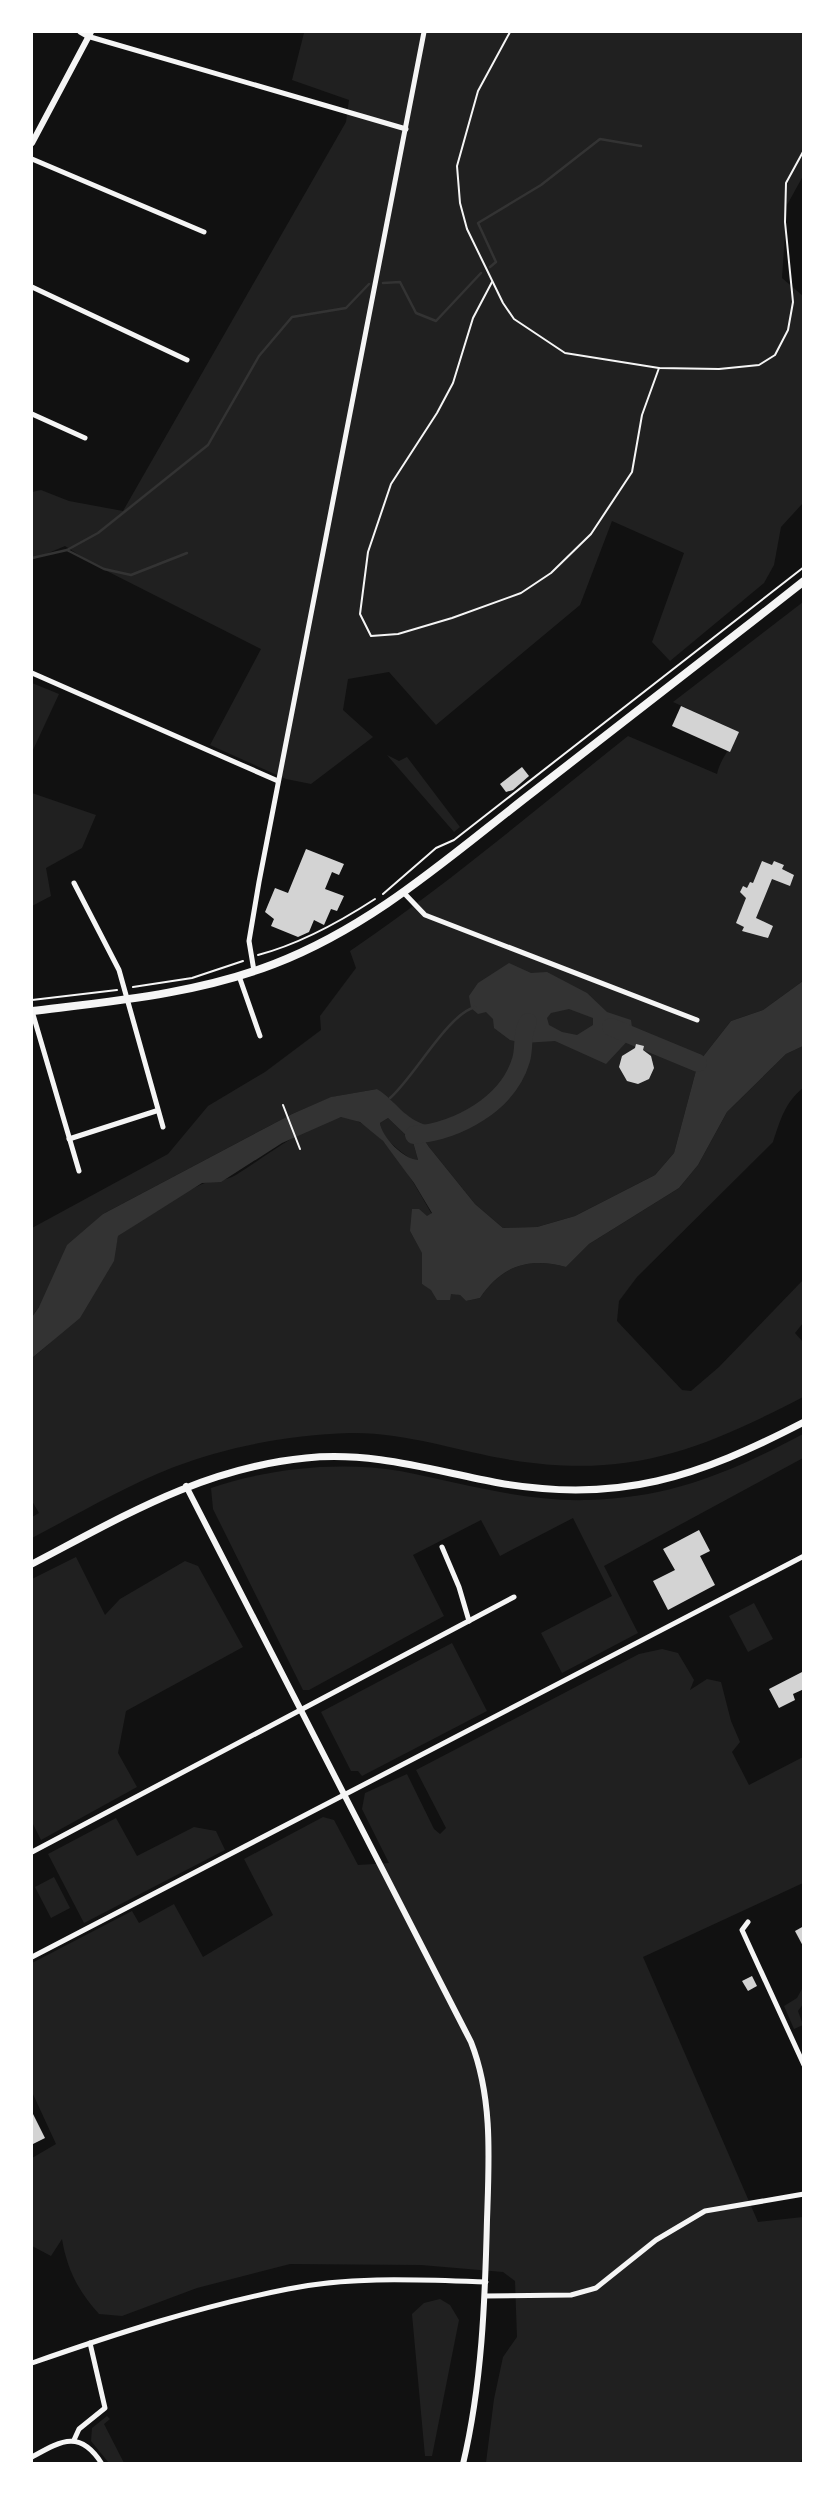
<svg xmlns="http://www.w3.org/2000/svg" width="835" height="2495" font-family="Roboto,sans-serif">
	<rect width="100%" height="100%" fill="#111"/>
	<g fill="#202020">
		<polygon points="302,32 803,32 803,176 787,205 782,278 803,296 803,503 781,527 774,565 764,583 670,661 652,642 684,553 612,521 580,605 436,725 389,672 348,679 343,710 373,737 311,784 286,779 210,745 261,649 93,564 65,546 32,560 32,492 41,490 69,501 123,511 346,122 349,100 292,80 304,33"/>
		<path d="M803,602V981L763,1010L731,1021L698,1063L674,1153L655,1175L575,1216L537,1227L503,1228L475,1204L429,1147L425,1141L427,1125L415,1123L377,1089L332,1097L292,1114L103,1214L32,1317V1228L168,1154L208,1106L265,1072L321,1030L320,1016L356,968L350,951C447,885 536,809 628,736L717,774C720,759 732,746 739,732L673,702Z"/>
		<polygon points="32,683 59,694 32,752"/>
		<polygon points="387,755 399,761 407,757 460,827 454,832"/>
		<polygon points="32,793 96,815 82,848 46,868 51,896 32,906"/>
		<path d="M803,1046V1088C785,1102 780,1121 773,1142L637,1277L619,1301L617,1321L682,1390L691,1391L719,1367L803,1280V1323L795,1333L803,1342V1397C701,1450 628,1479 511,1460C457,1451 405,1432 350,1433C290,1435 229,1446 174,1467C125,1486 78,1514 32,1538V1517L39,1513L32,1501V1358C68,1330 110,1283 118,1236C144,1219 171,1198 200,1185C211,1179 224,1182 236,1175C258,1162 318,1115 344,1117C381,1121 415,1185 432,1214L410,1231L422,1252V1284L460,1295L466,1301L480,1298C501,1266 529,1257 566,1267L589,1244L679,1188L698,1165L727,1112L786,1054Z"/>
		<path d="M388,1118L413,1142L418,1160L414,1161C401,1152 382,1139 380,1123Z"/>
		<path d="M803,1434V1458L604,1566L638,1633L562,1673L541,1633L612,1596L573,1518L500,1556L481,1520L413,1555L444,1616L309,1690H303L213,1509L211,1488C270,1468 339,1461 400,1471C462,1483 524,1502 588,1500C672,1498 731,1472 803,1434Z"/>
		<polygon points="76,1557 105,1615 120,1599 185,1561 198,1566 243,1647 126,1711 118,1753 137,1787 41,1840 32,1822 32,1579"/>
		<polygon points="754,1603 773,1639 748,1652 729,1616"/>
		<polygon points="452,1643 487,1711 362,1776 358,1771 351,1771 321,1712"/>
		<path d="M662,1649L678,1653L694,1680L690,1690L707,1679L721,1682L731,1721L740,1742L732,1752L749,1785L803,1757V1883L643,1957L758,2222L803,2217V2458L798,2464L486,2463L494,2399L503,2357L517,2337L515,2281L503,2272L421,2265L290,2264L197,2288L122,2316L99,2314C78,2291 67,2269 62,2239L51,2256L32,2246V2158L56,2144L32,2092V1963L132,1911L139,1923L174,1904L203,1957L273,1915L244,1859L323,1817L334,1820L358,1865L389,1863L362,1809L365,1793L407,1774L434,1829L440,1834L446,1828L416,1770L639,1654Z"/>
		<polygon points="116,1818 137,1856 194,1827 216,1831 225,1850 84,1923 48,1854"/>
		<polygon points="54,1877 70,1908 51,1918 35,1887"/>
		<polygon points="803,1987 803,2004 798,2011 803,2025 794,2029 784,2006 797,1998"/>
		<polygon points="440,2299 450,2305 459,2320 432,2456 425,2456 412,2314 424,2303"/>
		<polygon points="107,2416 110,2419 104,2424 124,2463 109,2463 91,2441 92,2428"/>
	</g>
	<g fill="#333" fill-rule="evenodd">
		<path d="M509,963L531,973L547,972L587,993L607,1012L631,1020L633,1035L606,1064L555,1041L523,1043L510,1040L494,1028L493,1019L486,1012L478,1014L471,1008L469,996L478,983ZM569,1009L593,1018V1025L577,1035L562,1032L549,1025L547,1018L551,1013Z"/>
		<path d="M803,981V1046L786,1054L727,1112L698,1165L679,1188L589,1244L566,1267C529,1257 501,1266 480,1298L466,1301L460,1295L451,1294L450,1300H437L431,1290L422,1284V1253L410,1231L412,1209H419L427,1216L432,1213L414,1183L383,1141L360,1122L341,1117L282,1143L221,1182L202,1183L118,1236L114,1261L80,1318L32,1358V1317L39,1307L67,1245L103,1214L292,1114L331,1097L377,1089C396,1101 405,1120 427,1125L430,1133L425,1141L429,1147L475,1204L503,1228L537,1227L575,1216L655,1175L674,1153L698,1063L731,1021L763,1010ZM388,1118L413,1142L418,1160C403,1159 382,1137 380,1123Z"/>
	</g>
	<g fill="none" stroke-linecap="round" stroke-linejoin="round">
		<g stroke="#333" stroke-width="2.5">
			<polyline points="490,267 496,262 478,223 541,185 600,139 641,146"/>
			<polyline points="383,283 400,282 416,313 436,321 481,273"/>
			<polyline points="67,550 104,569 131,575 187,553"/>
			<polyline points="32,558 67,550 98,533 208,445 259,356 292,317 346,308 369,284"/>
			<path d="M390,1098C415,1076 447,1015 475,1007"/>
		</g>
		<g stroke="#333" stroke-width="18">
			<polyline points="611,1027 698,1063"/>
			<path d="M414,1135C458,1131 508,1104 521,1060C525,1047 521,1035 528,1022"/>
		</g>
	</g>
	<g fill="#d3d3d3">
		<polygon points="681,706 739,732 730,752 672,726"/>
		<polygon points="522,767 529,776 513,790 506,792 500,784"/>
		<polygon points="306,849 344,864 339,875 332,872 325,889 344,896 337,911 331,909 324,925 314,920 309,932 298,937 271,926 274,919 265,912 275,888 288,893"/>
		<polygon points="762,861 772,865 774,861 784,865 782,869 794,875 790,886 772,879 756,918 773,926 768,938 742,931 744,927 736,923 746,898 740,892 743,886 747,888 750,882 753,883"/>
		<polygon points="636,1044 644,1046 643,1050 651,1056 654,1068 649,1079 638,1084 627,1081 619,1067 622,1056 635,1048"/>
		<polygon points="699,1530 710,1551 700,1556 715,1585 668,1610 653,1581 675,1570 663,1549"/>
		<polygon points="804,1671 804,1689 793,1694 795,1700 779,1708 769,1689"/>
		<polygon points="804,1926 804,1948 795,1931"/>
		<polygon points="752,1976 757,1986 748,1991 742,1981"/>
		<polygon points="32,2112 45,2138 33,2144 32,2142"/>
	</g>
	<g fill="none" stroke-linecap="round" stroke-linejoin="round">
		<g stroke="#f5f5f5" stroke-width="2">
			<polyline points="510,32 478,91 457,166 460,203 467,229 503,303 514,319 565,353 659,368 719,369 759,365 775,355 788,330 793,302 785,222 786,183 804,150"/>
			<polyline points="804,82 804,121"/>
			<polyline points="492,282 473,318 453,383 437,413 391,484 368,552 360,614 371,636 398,634 452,618 521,593 551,573 591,534 632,472 642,415 659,368"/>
			<polyline points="383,894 436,848 454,840 804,567"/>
			<path d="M258,955C300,944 338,923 375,899"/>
			<polyline points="133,987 192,978 243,961"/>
			<polyline points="32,1000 117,990"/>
			<polyline points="283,1105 300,1149"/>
		</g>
		<g stroke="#f5f5f5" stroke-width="5">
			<polyline points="80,32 87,36 406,129"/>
			<polyline points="32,159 204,232"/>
			<polyline points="32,287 187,360"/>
			<polyline points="32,414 85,438"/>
			<polyline points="32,673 278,781"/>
			<polyline points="74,883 119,970 163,1127"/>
			<polyline points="404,893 425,915 697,1020"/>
			<polyline points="254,971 249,941 259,882 424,32"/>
			<polyline points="239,976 260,1036"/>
			<polyline points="32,1011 79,1171"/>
			<polyline points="69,1139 156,1111"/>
			<polyline points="442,1547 459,1587 469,1621"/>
			<polyline points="32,1852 514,1597"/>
			<polyline points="748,1922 742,1930 804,2065"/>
			<polyline points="32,1957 804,1556"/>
			<polyline points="485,2296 571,2295 596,2288 656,2240 705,2211 804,2194"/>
			<path d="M32,2363C115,2334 201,2306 288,2289C352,2276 421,2280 486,2282"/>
			<polyline points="74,2440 79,2429 105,2408 90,2343"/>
			<path d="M32,2457C61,2441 80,2429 102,2464"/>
		</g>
		<g stroke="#f5f5f5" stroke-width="6">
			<polyline points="32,143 91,32"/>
			<path d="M186,1486L471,2042C493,2098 489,2160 487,2220C485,2301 482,2384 463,2464"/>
		</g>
		<path stroke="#f5f5f5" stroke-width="7" d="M32,1564C122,1517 202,1468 306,1458C373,1451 434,1471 499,1483C619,1504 698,1477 804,1422"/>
		<path stroke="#f5f5f5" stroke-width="8" d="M32,1011C114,1001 196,994 274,964C373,926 450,856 533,792C623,722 714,652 804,581"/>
	</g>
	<rect width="835" height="2495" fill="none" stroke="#ffffff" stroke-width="66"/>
</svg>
